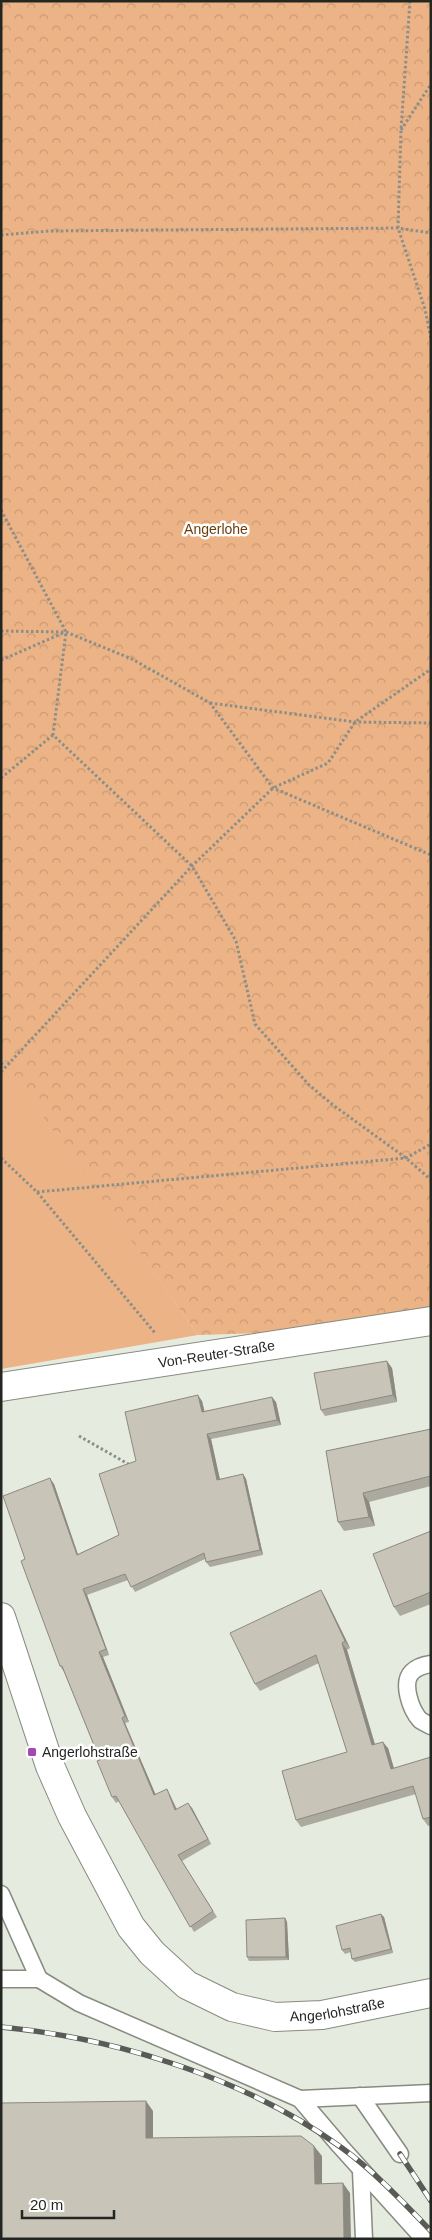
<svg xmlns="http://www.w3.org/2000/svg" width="432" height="2240" font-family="Arial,sans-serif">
	<defs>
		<pattern id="forest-crowns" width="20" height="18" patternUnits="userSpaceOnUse" patternTransform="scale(1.25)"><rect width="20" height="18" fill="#ecb386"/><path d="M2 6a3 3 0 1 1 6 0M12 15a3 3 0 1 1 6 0" fill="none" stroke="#ca9a73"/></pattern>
	</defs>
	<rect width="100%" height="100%" fill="#e6ebdf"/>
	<polygon fill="#ecb386" points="1,1057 12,1071 198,1335 1,1369"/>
	<polygon fill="url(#forest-crowns)" points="1,1 431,1 431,1328 198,1335 1,1057"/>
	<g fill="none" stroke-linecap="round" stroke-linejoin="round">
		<defs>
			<g id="service">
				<path d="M431,1664C424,1665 417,1667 412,1672C401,1683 411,1710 420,1720C423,1722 427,1724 431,1726"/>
				<polyline points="1,1894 39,1979 79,2003 300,2099 431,2093"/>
				<polyline points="1,1979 39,1979"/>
				<polyline points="360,2096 400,2154"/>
				<polyline points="300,2099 340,2146 424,2239"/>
				<polyline points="361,2171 364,2239"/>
			</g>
			<g id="minor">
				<path id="s1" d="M1,1387L431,1321"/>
				<path id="s2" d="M1,1617L50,1766L72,1816L131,1927L152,1953L187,1985L232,2007L275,2017L322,2015L431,1993"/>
			</g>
		</defs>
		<use href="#service" stroke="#878b80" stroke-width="19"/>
		<use href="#minor" stroke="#878b80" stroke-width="30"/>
		<g stroke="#8c8f87" stroke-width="3" stroke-dasharray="2.5 2.5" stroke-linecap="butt">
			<polyline points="410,1 401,130 398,228 425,309 431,339"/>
			<polyline points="401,130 431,84"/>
			<polyline points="1,235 49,231 398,228 431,233"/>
			<polyline points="1,510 66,632 53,735 192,866 236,941 255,1024 309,1085 333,1105 406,1158 431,1180"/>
			<polyline points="1,631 66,632 132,659 210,703 273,788 431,855"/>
			<polyline points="1,660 63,633"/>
			<polyline points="210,703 355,722 431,723"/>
			<polyline points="1,778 53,735"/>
			<polyline points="1,1063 5,1067"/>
			<polyline points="1,1072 192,866 273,788 328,763 355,722 431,669"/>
			<polyline points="1,1158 37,1192 155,1333"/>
			<polyline points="37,1192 406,1158 431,1144"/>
			<polyline points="79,1436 130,1465"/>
		</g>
		<use href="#service" stroke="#fff" stroke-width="16"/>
		<use href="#minor" stroke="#fff" stroke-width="28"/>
		<defs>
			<g id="rail">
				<path d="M1,2027C117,2038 247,2079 342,2148C375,2172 403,2202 431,2231"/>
				<polyline points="400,2154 431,2201"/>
			</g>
		</defs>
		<use href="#rail" stroke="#595c56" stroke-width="5.5"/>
		<use href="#rail" stroke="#fff" stroke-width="4" stroke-dasharray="11" stroke-linecap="butt"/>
	</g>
	<g fill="#aca99e">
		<polygon points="392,1368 397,1402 325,1416 321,1410"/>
		<polygon points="202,1401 204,1411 276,1402 281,1425 211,1439 220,1479 243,1474 246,1479 263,1555 210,1567 206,1562 205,1559 135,1592 128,1580 87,1595 109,1655 103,1657 129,1722 125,1723 155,1794 170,1795 177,1809 192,1808 211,1844 182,1861 217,1917 194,1932 119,1801 116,1803 112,1797 100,1760 64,1672 60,1666 25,1559 54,1484 78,1554 119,1535 136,1461"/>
		<polygon points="431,1429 431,1486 369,1502 375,1526 344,1531 338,1522 326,1451"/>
		<polygon points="431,1531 431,1604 400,1616 394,1607"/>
		<polygon points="325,1597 350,1648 347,1650 375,1744 388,1748 394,1768 431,1757 431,1825 428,1826 423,1819 416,1794 301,1827 296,1820 347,1752 319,1663 260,1691 255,1684"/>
		<polygon points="384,1917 393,1953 355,1962 352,1959 351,1952 345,1954 342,1950"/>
		<polygon points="285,1918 287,1922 289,1960 249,1961 247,1957"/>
	</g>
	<g fill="#8c8981">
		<polygon points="387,1361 392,1368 397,1402 393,1395"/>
		<polygon points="198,1395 202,1401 206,1417 202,1412"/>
		<polygon points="272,1397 276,1402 281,1425 277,1420"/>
		<polygon points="207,1434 211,1439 221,1485 217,1480"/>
		<polygon points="243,1474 246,1479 263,1555 260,1550"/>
		<polygon points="50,1478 54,1484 80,1561 77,1555"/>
		<polygon points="363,1493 369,1502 375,1526 369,1517"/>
		<polygon points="83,1589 87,1595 109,1655 106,1649"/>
		<polygon points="321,1590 325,1597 350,1648 345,1641"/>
		<polygon points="342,1643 347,1650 377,1752 372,1745"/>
		<polygon points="99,1652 103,1657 129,1722 125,1716"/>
		<polygon points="122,1718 125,1723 158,1800 154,1795"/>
		<polygon points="383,1742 388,1748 396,1776 391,1769"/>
		<polygon points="167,1789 170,1795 179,1816 175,1810"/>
		<polygon points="188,1803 192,1808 211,1844 208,1839"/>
		<polygon points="381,1914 384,1917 393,1953 391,1949"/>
		<polygon points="285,1918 287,1922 289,1960 286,1957"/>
		<polygon points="146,2101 153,2111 153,2148 146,2138"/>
		<polygon points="314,2146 322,2156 322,2194 315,2184"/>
		<polygon points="343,2183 350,2193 351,2239 344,2239"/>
	</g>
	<g fill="#c8c4b8" stroke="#8c8981">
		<polygon points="387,1361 393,1395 321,1410 314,1373"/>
		<polygon points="198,1395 202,1412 272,1397 277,1420 207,1434 217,1480 243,1474 260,1550 206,1562 204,1553 131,1587 125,1574 83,1589 106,1649 99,1652 125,1716 122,1718 154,1795 167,1789 175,1810 188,1803 208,1839 178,1855 213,1911 190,1927 116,1796 112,1797 97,1761 100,1760 62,1666 60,1666 21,1561 25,1559 3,1496 50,1478 77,1555 119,1535 99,1474 136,1461 125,1412"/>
		<polygon points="431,1429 431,1476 363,1493 369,1517 338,1522 326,1451"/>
		<polygon points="431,1531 431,1592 394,1607 373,1554"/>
		<polygon points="321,1590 345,1641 342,1643 372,1745 383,1742 391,1769 431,1757 431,1817 423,1819 413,1786 296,1820 282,1771 347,1752 316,1655 255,1684 230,1633"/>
		<polygon points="381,1914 391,1949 352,1959 350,1948 342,1950 336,1926"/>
		<polygon points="285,1918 286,1957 247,1957 246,1920"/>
		<polygon points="146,2101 146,2138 301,2136 314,2146 315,2184 343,2183 344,2239 1,2239 1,2103"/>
	</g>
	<rect fill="#a449b4" stroke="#fff" stroke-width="2" x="27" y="1747" width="10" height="10" rx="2.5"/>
	<g text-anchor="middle" stroke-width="5" stroke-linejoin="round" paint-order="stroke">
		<g font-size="14" fill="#6d3c0a" stroke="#fff">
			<text x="216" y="534">Angerlohe</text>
		</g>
		<g font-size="14" fill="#242622" stroke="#fff">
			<text dy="5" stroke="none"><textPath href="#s1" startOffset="218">Von-Reuter-Straße</textPath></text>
			<text dy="5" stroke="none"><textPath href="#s2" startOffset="575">Angerlohstraße</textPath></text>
		</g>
		<g font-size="14" fill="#242622" stroke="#fff" text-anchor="start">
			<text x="42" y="1757">Angerlohstraße</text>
		</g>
	</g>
	<rect width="432" height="2240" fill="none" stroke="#242622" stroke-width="5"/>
	<path d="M22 2210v8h92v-8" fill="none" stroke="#242622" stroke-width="2.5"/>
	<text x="30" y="2210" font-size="15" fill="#242622" stroke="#ffffff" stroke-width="4" paint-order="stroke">20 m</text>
</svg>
